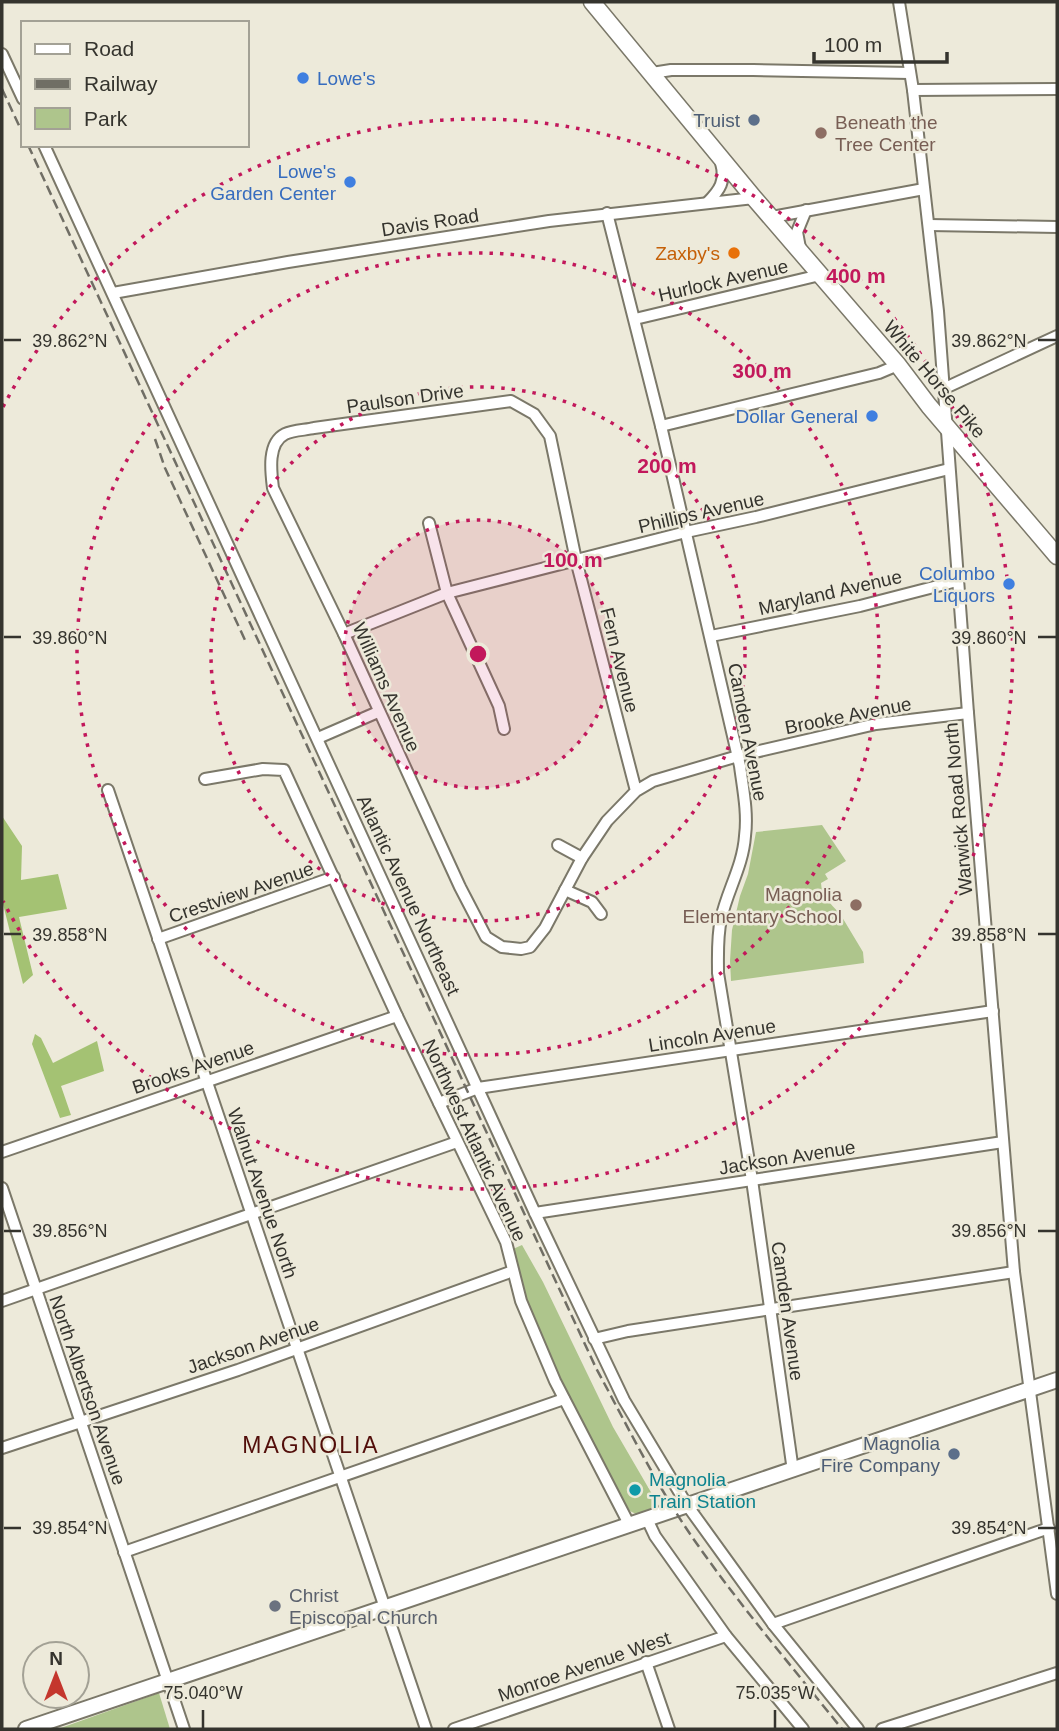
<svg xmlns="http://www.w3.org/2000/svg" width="1059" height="1731" font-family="Helvetica,sans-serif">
	<rect width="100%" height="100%" fill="#edeada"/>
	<g fill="#aec58c">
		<path d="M822,825L846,861L825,874L828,879L821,883C821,893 831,906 839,912L863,952L864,963L731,981L730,961L732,930L740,896L748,874L756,832Z"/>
		<polygon points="522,1245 543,1282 613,1427 659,1506 636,1514 630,1511 592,1446 522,1300 513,1249"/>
		<polygon points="159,1693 170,1729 58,1729"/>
	</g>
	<g fill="#a4c273">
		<polygon points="2,816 22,846 21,880 58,874 67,909 19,917 33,975 23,984 2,900"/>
		<polygon points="35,1034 41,1038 53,1063 97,1041 104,1071 61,1086 71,1115 60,1118 32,1044"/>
	</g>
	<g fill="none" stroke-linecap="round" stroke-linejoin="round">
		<defs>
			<g id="minor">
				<polyline points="899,2 913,90 938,311 968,713 1014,1272 1057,1594"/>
				<polyline points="2,54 23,99"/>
				<polyline points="652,73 671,70 753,70 910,73"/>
				<polyline points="913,90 1057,89"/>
				<polyline points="44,145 535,1213 624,1400 687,1505 773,1624 858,1729"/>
				<path d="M707,203C720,190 726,181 721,163"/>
				<path d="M607,213L661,426L740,766C743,789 748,813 745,836C743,866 727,891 721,919C717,937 718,955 718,973L752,1180L793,1471"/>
				<polyline points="772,217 924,189"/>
				<polyline points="929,225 1057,227"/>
				<polyline points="800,248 797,232 806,210"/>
				<polyline points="113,293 288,262 549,221 754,198"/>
				<polyline points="635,319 820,275"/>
				<polyline points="943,389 1057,336"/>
				<polyline points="661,426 879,373 898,365"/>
				<polyline points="429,523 447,593 499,706 504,729"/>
				<polyline points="344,634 447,593 686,532 756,517 949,469"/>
				<polyline points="711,636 860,606 957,581"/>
				<polyline points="318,738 378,712"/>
				<polyline points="205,779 263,769 284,770 397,1016 506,1242 521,1301 555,1381 629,1524"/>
				<polyline points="108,790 426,1729"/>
				<path d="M636,791L576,560L550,436L534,414L511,401L314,428C306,430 293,430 285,434C267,443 271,472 273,488L344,634L460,887L486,937L502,947L521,949L530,947L545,928L582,858L607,821L636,791L653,781L738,756L876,724L968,713"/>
				<polyline points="558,845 582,858"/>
				<polyline points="565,890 592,902 601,914"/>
				<polyline points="158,939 334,877"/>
				<polyline points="439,1103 478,1088 993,1011"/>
				<polyline points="2,1152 397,1016"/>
				<polyline points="2,1188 184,1729"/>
				<polyline points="535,1213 1003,1142"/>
				<polyline points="2,1301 457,1142"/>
				<polyline points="594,1339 628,1331 1014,1272"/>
				<polyline points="2,1448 238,1370 513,1271"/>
				<polyline points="647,1519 655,1536 726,1636 803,1729"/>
				<polyline points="124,1552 564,1399"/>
				<polyline points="773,1624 1049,1528"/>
				<polyline points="646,1662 669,1729"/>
				<polyline points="454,1729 726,1636"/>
				<polyline points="882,1729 1057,1673"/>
			</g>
			<polyline id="major" points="26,1729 1057,1380"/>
			<polyline id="highway" points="592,2 754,198 898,365 929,406 1057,556"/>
		</defs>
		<use href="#minor" stroke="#7b7869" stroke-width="14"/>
		<use href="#major" stroke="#7b7869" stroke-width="18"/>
		<use href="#highway" stroke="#7b7869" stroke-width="19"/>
		<use href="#minor" stroke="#fff" stroke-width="10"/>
		<use href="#major" stroke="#fff" stroke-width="14"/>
		<use href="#highway" stroke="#fff" stroke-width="16"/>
		<g stroke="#706e65" stroke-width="2.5" stroke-dasharray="10 5" stroke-linecap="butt">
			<polyline points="2,89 23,134"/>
			<path d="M28,145L596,1368C628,1427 658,1489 697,1544C742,1608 793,1668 842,1729"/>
			<polyline points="155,439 165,468 245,640"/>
		</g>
	</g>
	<path fill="none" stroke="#35342e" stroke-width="2.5" d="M4,340H21M1038,340H1056M4,637H21M1038,637H1056M4,934H21M1038,934H1056M4,1231H21M1038,1231H1056M4,1528H21M1038,1528H1056M203,1710V1728M775,1710V1728"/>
	<circle cx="478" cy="654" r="134" fill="#c2185b" fill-opacity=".12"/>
	<g fill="none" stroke="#c2185b" stroke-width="3.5" stroke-dasharray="3.5 7">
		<circle cx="478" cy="654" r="134"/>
		<circle cx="478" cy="654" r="267"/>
		<circle cx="478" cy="654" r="401"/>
		<path d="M3 407A535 535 0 1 1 3 901"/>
	</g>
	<g fill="#3f7fe0" stroke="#edeada" stroke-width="2.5">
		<circle cx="303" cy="78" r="7"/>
		<circle cx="350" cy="182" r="7"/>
		<circle cx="872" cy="416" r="7"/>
		<circle cx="1009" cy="584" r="7"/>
	</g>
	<g fill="#5c6f8a" stroke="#edeada" stroke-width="2.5">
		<circle cx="754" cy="120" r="7"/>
		<circle cx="954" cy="1454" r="7"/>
	</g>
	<g fill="#8d6e63" stroke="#edeada" stroke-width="2.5">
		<circle cx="821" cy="133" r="7"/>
		<circle cx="856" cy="905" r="7"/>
	</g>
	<circle fill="#e8710a" stroke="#edeada" stroke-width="2.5" cx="734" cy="253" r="7"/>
	<circle fill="#0f9aa8" stroke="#edeada" stroke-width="2.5" cx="635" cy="1490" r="7"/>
	<circle fill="#6b7280" stroke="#edeada" stroke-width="2.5" cx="275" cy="1606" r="7"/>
	<g text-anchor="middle" stroke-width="5" stroke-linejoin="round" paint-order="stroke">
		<g font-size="19" fill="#366cbe" stroke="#edeada" text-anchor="end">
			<text x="317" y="85" text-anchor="start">Lowe's</text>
			<text x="336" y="178">Lowe's<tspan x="336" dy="22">Garden Center</tspan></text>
			<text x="858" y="423">Dollar General</text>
			<text x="995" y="580">Columbo<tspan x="995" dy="22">Liquors</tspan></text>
		</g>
		<g font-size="19" fill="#4e5e75" stroke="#edeada" text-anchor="end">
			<text x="740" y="127">Truist</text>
			<text x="940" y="1450">Magnolia<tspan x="940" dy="22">Fire Company</tspan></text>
		</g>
		<g font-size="19" fill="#785e54" stroke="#edeada" text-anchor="start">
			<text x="835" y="129">Beneath the<tspan x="835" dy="22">Tree Center</tspan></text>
			<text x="842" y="901" text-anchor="end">Magnolia<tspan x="842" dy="22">Elementary School</tspan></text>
		</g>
		<g font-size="19" fill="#35342e" stroke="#edeada">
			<text transform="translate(430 222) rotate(-9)" y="7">Davis Road</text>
			<text transform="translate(723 280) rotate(-13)" y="7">Hurlock Avenue</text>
			<text transform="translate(935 379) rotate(50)" y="7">White Horse Pike</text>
			<text transform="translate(405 398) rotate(-8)" y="7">Paulson Drive</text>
			<text transform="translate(701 512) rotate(-13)" y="7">Phillips Avenue</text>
			<text transform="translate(830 592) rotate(-13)" y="7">Maryland Avenue</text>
			<text transform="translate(620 660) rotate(76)" y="7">Fern Avenue</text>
			<text transform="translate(387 687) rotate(66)" y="7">Williams Avenue</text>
			<text transform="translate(848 715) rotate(-11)" y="7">Brooke Avenue</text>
			<text transform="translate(748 732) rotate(79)" y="7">Camden Avenue</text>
			<text transform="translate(958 809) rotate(-95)" y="7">Warwick Road North</text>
			<text transform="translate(241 892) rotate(-19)" y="7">Crestview Avenue</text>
			<text transform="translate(409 895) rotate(65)" y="7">Atlantic Avenue Northeast</text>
			<text transform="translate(712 1035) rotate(-9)" y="7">Lincoln Avenue</text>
			<text transform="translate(193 1067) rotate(-19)" y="7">Brooks Avenue</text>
			<text transform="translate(475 1140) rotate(65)" y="7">Northwest Atlantic Avenue</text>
			<text transform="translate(787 1157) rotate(-9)" y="7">Jackson Avenue</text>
			<text transform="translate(263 1193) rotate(71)" y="7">Walnut Avenue North</text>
			<text transform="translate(788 1311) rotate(82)" y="7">Camden Avenue</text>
			<text transform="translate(253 1345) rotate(-19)" y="7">Jackson Avenue</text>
			<text transform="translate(88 1390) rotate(71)" y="7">North Albertson Avenue</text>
			<text transform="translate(584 1666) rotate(-19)" y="7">Monroe Avenue West</text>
		</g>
		<g font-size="19" fill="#c56008" stroke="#edeada" text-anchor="end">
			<text x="720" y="260">Zaxby's</text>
		</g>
		<g font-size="19" fill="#0d838f" stroke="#edeada" text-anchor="start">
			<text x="649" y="1486">Magnolia<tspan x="649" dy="22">Train Station</tspan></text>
		</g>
		<g font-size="19" fill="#5b616d" stroke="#edeada" text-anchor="start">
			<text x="289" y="1602">Christ<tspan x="289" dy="22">Episcopal Church</tspan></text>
		</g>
		<g font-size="23" letter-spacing="2" fill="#520e0a" stroke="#edeada">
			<text x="311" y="1453">MAGNOLIA</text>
		</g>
	</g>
	<g font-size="18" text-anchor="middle" fill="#35342e" stroke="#edeada" stroke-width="5" stroke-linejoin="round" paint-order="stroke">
		<text x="70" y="347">39.862°N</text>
		<text x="989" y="347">39.862°N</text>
		<text x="70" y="644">39.860°N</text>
		<text x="989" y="644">39.860°N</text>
		<text x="70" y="941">39.858°N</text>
		<text x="989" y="941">39.858°N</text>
		<text x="70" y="1237">39.856°N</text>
		<text x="989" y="1237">39.856°N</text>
		<text x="70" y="1534">39.854°N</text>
		<text x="989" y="1534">39.854°N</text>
		<text x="203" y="1699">75.040°W</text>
		<text x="775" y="1699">75.035°W</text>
	</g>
	<circle cx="478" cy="654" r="10" fill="#c2185b" stroke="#edeada" stroke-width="3.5"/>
	<g font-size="21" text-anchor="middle" font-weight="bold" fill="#c2185b" stroke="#edeada" stroke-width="5" stroke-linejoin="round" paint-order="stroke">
		<text x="856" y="283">400 m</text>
		<text x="762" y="378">300 m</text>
		<text x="667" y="473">200 m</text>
		<text x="573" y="567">100 m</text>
	</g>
	<rect width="1059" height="1731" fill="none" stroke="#35342e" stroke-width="7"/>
	<rect x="21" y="21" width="228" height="126" fill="#edeada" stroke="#a3a195" stroke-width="2"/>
	<rect x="35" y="44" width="35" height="10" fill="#ffffff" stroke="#a3a195" stroke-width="2"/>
	<text x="84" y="56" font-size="21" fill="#35342e">Road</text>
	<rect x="35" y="79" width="35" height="10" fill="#706e65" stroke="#a3a195" stroke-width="2"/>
	<text x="84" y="91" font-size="21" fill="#35342e">Railway</text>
	<rect x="35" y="108" width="35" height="21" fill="#aec58c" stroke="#a3a195" stroke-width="2"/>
	<text x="84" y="126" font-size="21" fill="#35342e">Park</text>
	<g transform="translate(56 1675)"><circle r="33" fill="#edeada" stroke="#a3a195" stroke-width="2"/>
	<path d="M0-5L12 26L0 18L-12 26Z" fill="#c4362d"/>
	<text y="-10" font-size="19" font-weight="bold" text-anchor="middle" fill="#35342e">N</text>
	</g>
	<path d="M814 52v10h133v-10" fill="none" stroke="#35342e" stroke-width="3.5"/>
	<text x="824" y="52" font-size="21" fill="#35342e" stroke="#edeada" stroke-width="5" paint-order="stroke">100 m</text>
</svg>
